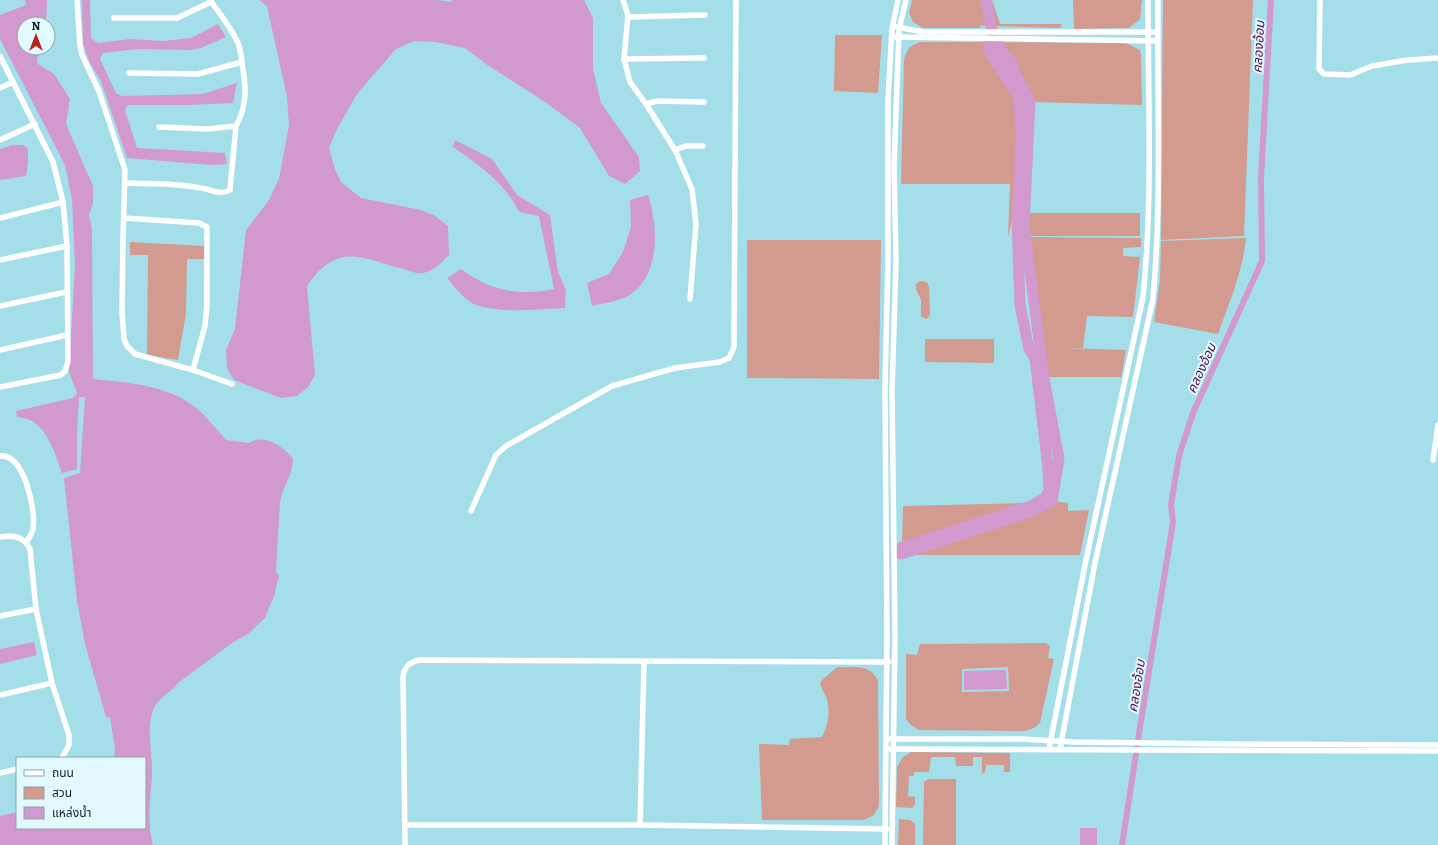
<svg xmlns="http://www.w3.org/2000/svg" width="1438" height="845" font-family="Bitter,'Noto Sans Thai',serif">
	<rect width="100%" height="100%" fill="#a4dfe9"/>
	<g fill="#d39a90" fill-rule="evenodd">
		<polygon points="912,0 980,0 987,25 980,26 980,28 923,28 913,22 909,13"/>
		<polygon points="989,0 992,0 1000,24 1062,24 1060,28 995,26"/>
		<polygon points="1073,0 1142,0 1140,19 1129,28 1074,29"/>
		<polygon points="1163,0 1253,0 1244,236 1161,240"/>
		<polygon points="835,35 882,35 878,93 834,91"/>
		<path d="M920,42H989L990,53L1019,98L1017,218L1012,221L1008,237L1010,184H901L904,61C906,50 909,46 920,42Z"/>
		<path d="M1000,42L1126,43L1140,50L1141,56L1142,105L1033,102C1019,84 1014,64 998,47Z"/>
		<rect x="1027" y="213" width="113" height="23"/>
		<polygon points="1027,237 1141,238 1141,247 1123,248 1123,256 1140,257 1133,317 1087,316 1083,348 1066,348 1126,350 1121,377 1045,377"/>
		<path d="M1246,238C1243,271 1229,303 1218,334L1154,322L1160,280L1161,241Z"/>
		<polygon points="747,240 881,240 879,379 747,378"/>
		<polygon points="130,242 205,246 204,259 187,259 186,314 178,360 147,355 148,255 130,255"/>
		<polygon points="920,281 927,282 929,287 930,315 927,319 921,317 921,300 916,289 916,284"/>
		<polygon points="925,339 994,339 994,363 925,362"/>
		<polygon points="1049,491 1045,498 1033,506 902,545 903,506 1026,503 1041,499"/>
		<polygon points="1052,501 1068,503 1068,511 1089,510 1080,555 903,555 1031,512 1043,507"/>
		<path d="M1046,643L1050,646L1048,658L1054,659L1040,723L1034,728L1025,731L918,730L910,724L906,719V654L917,655L920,644ZM1008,667L1009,691L962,692V669Z"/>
		<path d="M837,667C855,668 868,663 878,680L879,806L874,815L864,820H762L759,744L789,745L790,739L822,737C828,726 831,709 826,697C823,691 821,689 820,682Z"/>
		<polygon points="911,752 1010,753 1010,772 1004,772 1004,765 986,765 985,773 982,773 982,757 973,757 973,766 956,766 955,757 931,757 929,772 914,772 914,776 909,776 908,796 915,797 915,804 912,808 896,807 897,767 903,757"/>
		<polygon points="928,779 956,779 956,845 923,845 924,782"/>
		<polygon points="899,819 910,820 915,824 915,845 898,845"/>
	</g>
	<g fill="#d199cd">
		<path d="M25,0H47L46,24H24V48H44L37,58L38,64L54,74L70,99L66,124L93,186V203L89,215L92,230L93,379C132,383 173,385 203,414C211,422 218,431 226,440L249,443C264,433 284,447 293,459C293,476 282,487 280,503L276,571L279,576L274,596L265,618L248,634L232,643L178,683C171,693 158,697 153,710C146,729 153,757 152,777C150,800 147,822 153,845H0V816L17,812V828H145V758H114L115,749L110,717H106L85,644L77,601L64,478L80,473L85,397H79L77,438V469L62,473C56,456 48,428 30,420C26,418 21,418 17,417L16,411L73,398L77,393L69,372L75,265L72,200L65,165L0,39V15L26,5Z"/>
		<polygon points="82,0 90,0 91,38 98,43 130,39 163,41 191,38 218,24 226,37 201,48 190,50 138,49 103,53 100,59 116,93 122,96 203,94 237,83 233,103 188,105 128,105 125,110 137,148 225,153 227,164 211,165 127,158 101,81 89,61 83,43"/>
		<path d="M259,0H437L451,2L452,0H584L593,18V69L601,103L639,157L640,171L625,184L609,176L580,128L545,102L486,64L465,48L435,42L414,41L396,49L357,94L337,129L329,148L335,169L341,182L361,198L421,210L435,216L448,226L449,255C442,262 433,272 422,273C417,274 409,271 404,269C361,259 339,240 307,286L315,375L308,387L297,396L281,398L234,380L227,368L226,350L235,329L246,230L269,200L279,179L289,125L287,97L267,6Z"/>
		<polygon points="980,0 988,0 995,27 986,27 986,17"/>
		<path d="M455,140L492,159L517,195L550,215L558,272L566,290L565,308C537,309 504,314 476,305C465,301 455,287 447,278L461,269C490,291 519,296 554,289L539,216L519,212C506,184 478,164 453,147Z"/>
		<polygon points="12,145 23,145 28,149 28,163 26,176 0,180 0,149"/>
		<path d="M648,195C658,226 661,273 630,295C621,301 603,303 592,306L587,283L609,274L623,252L631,227L630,200Z"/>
		<polygon points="34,642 37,655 0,664 0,649"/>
		<polygon points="1006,670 1007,689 964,690 964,671"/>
		<rect x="1080" y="828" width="17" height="17"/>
	</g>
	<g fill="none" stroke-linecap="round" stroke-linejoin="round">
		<g stroke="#d199cd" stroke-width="6">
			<polyline points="1137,746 1173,522 1171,505 1179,456 1193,413 1262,261 1261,177 1271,0"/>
			<polyline points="1122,845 1136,754"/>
		</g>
		<polyline stroke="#d199cd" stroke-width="11" points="986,0 996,54 1023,99 1017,221 1020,305 1029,349 1035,358 1048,468 1049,491 1045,498 1031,506 902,547 901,554 1033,511 1052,501 1059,459 1044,378 1024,226 1030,101 1015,73 1012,63 997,46 999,43 989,42 990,53 1019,98 1021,137"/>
		<g stroke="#fff" stroke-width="5.5">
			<polyline points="77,0 80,45 82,55 99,91 125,170 123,238 122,312 124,339 127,346 135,354 193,370"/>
			<polyline points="623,0 628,15 624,59 630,82 646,104 675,150 692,189 696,224 690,299"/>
			<polyline points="1320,0 1319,69 1324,74 1350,75 1372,66 1408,60 1438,58"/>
			<polyline points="628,17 705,15"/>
			<polyline points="114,18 177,18 211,2"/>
			<polyline points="897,27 923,32 1158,32"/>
			<polyline points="896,37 1158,41"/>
			<polyline points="0,56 53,162 63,202 67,246 68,362 65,371 61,375 0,387"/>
			<polyline points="624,59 704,58"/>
			<polyline points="129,73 198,74 242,62"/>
			<polyline points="0,88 13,82"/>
			<polyline points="646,104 657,101 704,102"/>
			<polyline points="159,127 208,129 236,126"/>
			<polyline points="0,140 35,124"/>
			<polyline points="675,150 686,146 703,146"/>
			<path d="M125,183C152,184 180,183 206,189C213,191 222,195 230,190L236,126C248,104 246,86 242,63C241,55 241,47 236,39C229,25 219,13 210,0"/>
			<polyline points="0,218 63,202"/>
			<polyline points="124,218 199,223 207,227 207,304 205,326 193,370 232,384"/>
			<polyline points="0,260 67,246"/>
			<polyline points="0,306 66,292"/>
			<polyline points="0,350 67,335"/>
			<path d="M0,456C24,453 36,510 33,528C33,533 29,538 26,542"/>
			<polyline points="1433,460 1438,425"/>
			<polyline points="471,511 496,455 506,446 612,386 675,368 720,362 729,358 734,347 736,0"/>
			<path d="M0,537C14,535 23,536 30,549L36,609L52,683L69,735V745L62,758"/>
			<polyline points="0,616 36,609"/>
			<polyline points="0,695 52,683"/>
			<polyline points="890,739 1021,739 1074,742 1229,744 1438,745"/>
			<polyline points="890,749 1438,751"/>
			<path d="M1049,749L1086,560L1143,297C1153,199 1148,99 1148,0"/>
			<path d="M1060,749L1095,563L1153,299C1162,200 1157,100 1158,0"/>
			<polyline points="0,773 17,769"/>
			<polyline points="405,825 640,825 887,829"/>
			<polyline points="640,825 644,662"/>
			<path d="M405,845L403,676C405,666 409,663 419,660L889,662"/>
			<polyline points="885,845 887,635 885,391 888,261 888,100 892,29 898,0"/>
			<polyline points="892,845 895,635 892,391 896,261 894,166 899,30 906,0"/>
		</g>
	</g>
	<g text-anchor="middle" stroke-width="4" stroke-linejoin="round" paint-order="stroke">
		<g font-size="13" font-style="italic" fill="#4e094c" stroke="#e2f9fd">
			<text transform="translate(1258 47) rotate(-87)" y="5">คลองอ้อม</text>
			<text transform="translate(1201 368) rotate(-66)" y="5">คลองอ้อม</text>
			<text transform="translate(1136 686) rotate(-81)" y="5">คลองอ้อม</text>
		</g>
	</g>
	<rect x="16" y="757" width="130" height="72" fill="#e2f9fd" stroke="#8ba3a7"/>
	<rect x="24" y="770" width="20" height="6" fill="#ffffff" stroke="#8ba3a7"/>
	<text x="52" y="777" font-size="12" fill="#092125">ถนน</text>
	<rect x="24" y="787" width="20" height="12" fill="#d39a90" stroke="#8ba3a7"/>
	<text x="52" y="797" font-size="12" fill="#092125">สวน</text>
	<rect x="24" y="807" width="20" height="12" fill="#d199cd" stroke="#8ba3a7"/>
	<text x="52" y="817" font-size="12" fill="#092125">แหล่งน้ำ</text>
	<g transform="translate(36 36)"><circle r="19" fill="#e2f9fd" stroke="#8ba3a7"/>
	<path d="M0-3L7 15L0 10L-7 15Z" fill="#b5271c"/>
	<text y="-6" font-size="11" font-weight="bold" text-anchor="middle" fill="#092125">N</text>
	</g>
</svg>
